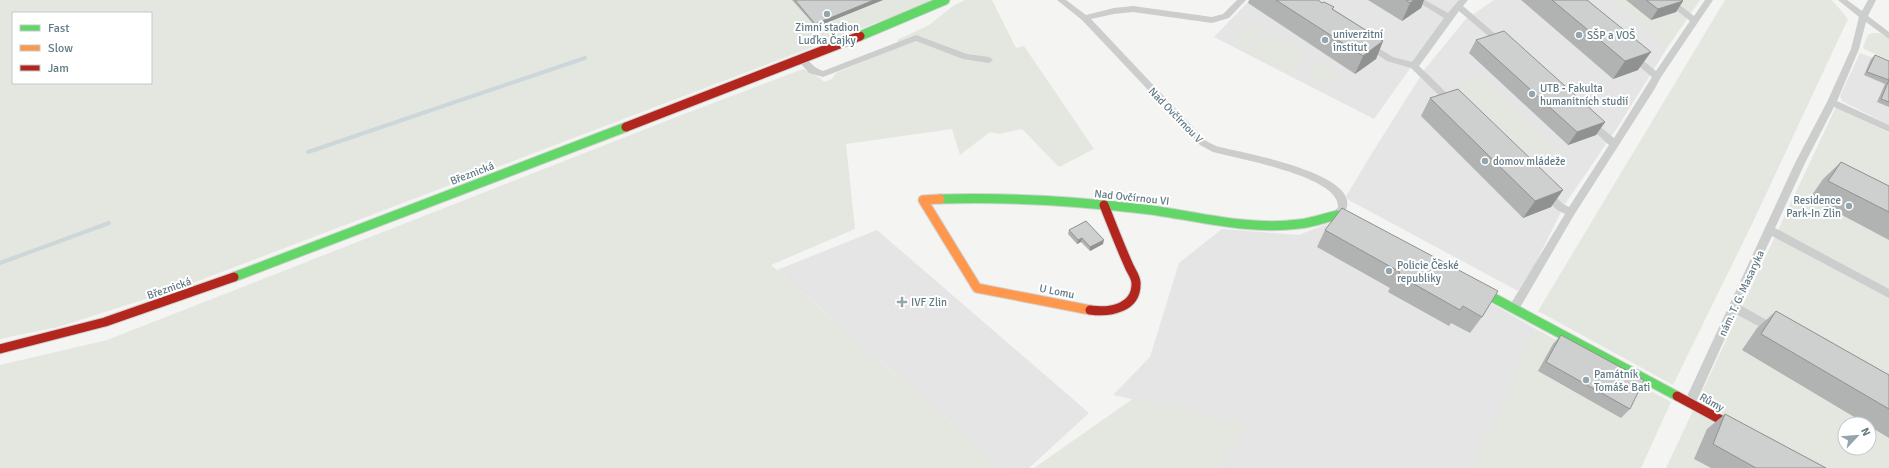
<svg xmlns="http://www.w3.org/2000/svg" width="1889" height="468" font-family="Signika,sans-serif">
	<rect width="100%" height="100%" fill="#f4f4f2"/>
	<g fill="#e4e5e4">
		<polygon points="1250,0 1459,0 1374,119 1214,37"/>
		<polygon points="1494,0 1612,0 1669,45 1617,128 1565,204 1536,262 1518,291 1345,198 1374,150 1425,69 1465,20"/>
		<polygon points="1860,53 1889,64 1889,125 1842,101 1840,96"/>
		<polygon points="1337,220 1480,297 1536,329 1515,383 1470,468 1222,468 1246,424 1113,395 1150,357 1179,263 1222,229 1299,235"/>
		<polygon points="877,230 1089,413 1029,468 1002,468 777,270"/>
	</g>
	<g fill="#e4e7e0" fill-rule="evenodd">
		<path d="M0,0H931L915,8L177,289L58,327L0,339ZM13,13H151V83H13Z"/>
		<polygon points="965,0 992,0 1016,48 1024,46 1094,149 1059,167 1022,129 999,134 990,132 960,155 952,129 846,144 855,229 771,265 1002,468 0,468 0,365 107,340 674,118 803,69 820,78 824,82 832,79 836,73 901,46 897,40 929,25 953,6"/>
		<polygon points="1612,0 1700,0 1669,45"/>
		<polygon points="1725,0 1832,0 1848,19 1752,224 1673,385 1538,311"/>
		<polygon points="1247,24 1263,32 1246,49 1230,41"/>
		<polygon points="1873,33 1879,33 1889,38 1889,60 1864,49 1863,47 1868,35"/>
		<polygon points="1267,34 1308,54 1291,73 1250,52"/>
		<polygon points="1319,63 1333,73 1336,80 1327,85 1309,73 1312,66"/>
		<polygon points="1478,75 1557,149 1559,155 1521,153 1450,85"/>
		<path d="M1836,107L1889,133V468H1666ZM1845,424H1869V448H1845Z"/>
		<polygon points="1536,329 1671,402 1641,468 1470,468 1515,383 1509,379"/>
		<polygon points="1134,398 1247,424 1222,468 1034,468"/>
	</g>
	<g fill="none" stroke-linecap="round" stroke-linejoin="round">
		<g stroke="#cbd7d8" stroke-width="4">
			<polyline points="308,152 585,58"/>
			<polyline points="0,263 109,223"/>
		</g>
		<defs>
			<g id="fast">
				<polyline points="860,36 945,0"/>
				<path d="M940,199C1008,197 1075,201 1143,209C1194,215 1247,231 1299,224C1312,223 1324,218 1337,215L1353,224"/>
				<polyline points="234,277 626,127"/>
				<polyline points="1477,289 1677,396"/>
			</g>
			<polyline id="slow" points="940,199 923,200 977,288 1090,310"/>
			<g id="jam">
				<polyline points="626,127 860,36"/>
				<path d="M1090,310C1110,313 1137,308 1136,283C1136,277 1131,271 1129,266C1120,246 1112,225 1104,205"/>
				<polyline points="0,349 105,322 234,277"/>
				<polyline points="1677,396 1736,428"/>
			</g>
		</defs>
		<use href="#fast" stroke="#d0d2d2" stroke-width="11"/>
		<use href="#slow" stroke="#d0d2d2" stroke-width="11"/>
		<use href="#jam" stroke="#d0d2d2" stroke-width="11"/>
		<g fill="#cccdcd" fill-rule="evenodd">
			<path d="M1057,0H1066L1086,15L1114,8L1133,6L1212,17L1223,14L1237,0H1246L1229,18L1212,23L1133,12L1114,14L1091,19L1206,141L1216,146C1238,152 1381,176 1340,218H1334L1332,215L1338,207C1340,176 1238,159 1213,152L1200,145L1082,20Z"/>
			<polygon points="1415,0 1425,0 1448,13 1459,0 1468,0 1463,6 1507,44 1503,47 1500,46 1459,11 1419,66 1455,101 1457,103 1455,105 1449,105 1411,68 1387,61 1363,45 1367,42 1370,43 1393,57 1412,62 1444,18"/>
			<polygon points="1664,0 1673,0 1694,16 1705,0 1713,0 1661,77 1654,90 1574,215 1518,311 1514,312 1510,311 1509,308 1510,305 1565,214 1557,210 1543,196 1541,193 1543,190 1549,190 1563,204 1569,207 1609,145 1586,124 1584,122 1586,120 1592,120 1614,138 1652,77 1629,58 1628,56 1629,54 1635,54 1656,71 1690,21"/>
			<polygon points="1838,0 1847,0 1862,11 1868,0 1876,0 1868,16 1889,32 1889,39 1866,22 1859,49 1837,101 1889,125 1889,132 1834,107 1805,163 1775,228 1889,289 1889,298 1772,236 1740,305 1779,327 1780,330 1779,333 1775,335 1771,333 1736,314 1694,407 1690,408 1686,407 1684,403 1795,163 1827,102 1851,49 1859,17"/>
			<path d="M916,35L967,54L989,57L993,60L989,63L963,59L916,41L823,77L809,73L797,59L801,56C810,59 812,68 823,71Z"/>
		</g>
		<use href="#fast" stroke="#63d668" stroke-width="9"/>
		<use href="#slow" stroke="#ff974d" stroke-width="9"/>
		<use href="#jam" stroke="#b3261e" stroke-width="9"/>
	</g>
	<g fill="#b1b3b3">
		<polygon points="792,0 883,0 816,27"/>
		<polygon points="1249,0 1318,0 1322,3 1334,7 1333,9 1383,41 1376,59 1355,74 1248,3"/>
		<polygon points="1368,0 1424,0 1421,8 1402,21"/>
		<polygon points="1521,0 1587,0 1638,70 1613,79"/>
		<polygon points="1626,0 1682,0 1683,1 1676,12 1651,20"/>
		<polygon points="1476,40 1605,122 1596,135 1568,145 1469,53"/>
		<polygon points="1875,55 1889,61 1889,107 1877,102 1885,84 1864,75 1871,59"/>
		<polygon points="1430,98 1563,190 1551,207 1523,218 1421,116"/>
		<polygon points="1841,162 1889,186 1889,240 1810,198 1823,179"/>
		<polygon points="1069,230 1103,244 1090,251 1081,242 1077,244 1068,234"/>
		<polygon points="1325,230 1482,317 1470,333 1451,323 1449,326 1388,292 1390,288 1317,247"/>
		<polygon points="1776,311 1889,375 1889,438 1869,426 1869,424 1866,424 1742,350 1757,328"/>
		<polygon points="1561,335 1630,409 1621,418 1538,371 1553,344"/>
		<polygon points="1725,414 1826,468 1711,468 1694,459 1707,429"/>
	</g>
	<g fill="#909292">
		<polygon points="874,0 883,0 816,27 815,24"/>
		<polygon points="1414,0 1424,0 1421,8 1402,21 1410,3"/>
		<polygon points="1683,1 1676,12 1651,20 1658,9"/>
		<polygon points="1383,41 1376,59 1355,74 1363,56"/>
		<polygon points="1651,52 1638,70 1613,79 1625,61"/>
		<polygon points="1605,122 1596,135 1568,145 1577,132"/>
		<polygon points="1563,190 1551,207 1523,218 1535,201"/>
		<polygon points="1082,238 1081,242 1077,244 1078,240"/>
		<polygon points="1104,240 1103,244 1090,251 1090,247"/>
	</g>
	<g fill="#ced0d0" stroke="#909292">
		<polygon points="795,0 874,0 815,24"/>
		<polygon points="1276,0 1318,0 1322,3 1324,2 1334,7 1332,9 1383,41 1363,56"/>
		<polygon points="1406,0 1414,0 1410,3"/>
		<polygon points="1552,0 1587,0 1651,52 1625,61"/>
		<polygon points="1646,0 1682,0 1683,1 1658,9"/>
		<polygon points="1504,31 1605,122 1577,132 1476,40"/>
		<polygon points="1875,55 1889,61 1889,102 1881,99 1889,80 1867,72"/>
		<polygon points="1458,89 1563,190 1535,201 1430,98"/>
		<polygon points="1841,162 1889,186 1889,212 1828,181"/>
		<polygon points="1342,208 1498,291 1482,317 1463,306 1460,310 1398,275 1400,272 1325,230"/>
		<polygon points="1086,221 1104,240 1090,247 1082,238 1078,240 1069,230"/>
		<polygon points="1776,311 1889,375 1889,409 1761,334"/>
		<polygon points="1561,335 1644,380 1630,409 1546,362"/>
		<polygon points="1725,414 1826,468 1756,468 1713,444"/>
	</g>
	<g fill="#94a5ab" stroke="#fff" stroke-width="1.5">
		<circle cx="827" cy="14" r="4"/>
		<circle cx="1579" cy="35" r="4"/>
		<circle cx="1325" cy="40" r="4"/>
		<circle cx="1532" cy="94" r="4"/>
		<circle cx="1485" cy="161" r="4"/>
		<circle cx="1849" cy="206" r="4"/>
		<circle cx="1389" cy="271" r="4"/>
		<path d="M900 296h4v4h4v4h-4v4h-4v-4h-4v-4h4z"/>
		<circle cx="1586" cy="380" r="4"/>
	</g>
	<g text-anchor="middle" stroke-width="4" stroke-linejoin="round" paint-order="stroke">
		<g font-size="11" fill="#617a85" stroke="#fff" text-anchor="start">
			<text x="827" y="31" text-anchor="middle">Zimní stadion<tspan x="827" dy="13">Luďka Čajky</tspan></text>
			<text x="1333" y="38">univerzitní<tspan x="1333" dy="13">institut</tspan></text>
			<text x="1587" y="39">SŠP a VOŠ</text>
			<text x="1540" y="92">UTB - Fakulta<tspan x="1540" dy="13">humanitních studií</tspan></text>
			<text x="1493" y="165">domov mládeže</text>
			<text x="1841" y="204" text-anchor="end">Residence<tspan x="1841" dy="13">Park-In Zlin</tspan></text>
			<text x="1397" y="269">Policie České<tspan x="1397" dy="13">republiky</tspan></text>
			<text x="911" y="306">IVF Zlin</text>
			<text x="1594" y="378">Památník<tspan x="1594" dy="13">Tomáše Bati</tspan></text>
		</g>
		<g font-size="11" fill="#617a85" stroke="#fff">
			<text transform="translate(1176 115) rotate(46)" y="4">Nad Ovčírnou V</text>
			<text transform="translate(472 173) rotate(-21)" y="4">Březnická</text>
			<text transform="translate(1132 197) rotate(6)" y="4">Nad Ovčírnou VI</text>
			<text transform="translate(169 288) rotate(-19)" y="4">Březnická</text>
			<text transform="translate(1057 291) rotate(11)" y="4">U Lomu</text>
			<text transform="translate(1741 293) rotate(-65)" y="4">nám. T. G. Masaryka</text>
			<text transform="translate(1712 402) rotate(29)" y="4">Růmy</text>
		</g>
	</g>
	<rect x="12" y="12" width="140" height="72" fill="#ffffff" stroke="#c0cace"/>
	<rect x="20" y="25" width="20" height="6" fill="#63d668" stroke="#c0cace"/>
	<text x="48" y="32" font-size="12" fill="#617a85">Fast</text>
	<rect x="20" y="45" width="20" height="6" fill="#ff974d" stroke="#c0cace"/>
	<text x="48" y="52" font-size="12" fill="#617a85">Slow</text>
	<rect x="20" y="65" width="20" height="6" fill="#b3261e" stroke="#c0cace"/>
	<text x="48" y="72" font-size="12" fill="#617a85">Jam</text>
	<g transform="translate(1857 436) rotate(64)"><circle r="19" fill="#ffffff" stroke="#c0cace"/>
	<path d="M0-3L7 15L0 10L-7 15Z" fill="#94a5ab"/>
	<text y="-6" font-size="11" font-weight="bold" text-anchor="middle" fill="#617a85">N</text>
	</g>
</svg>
